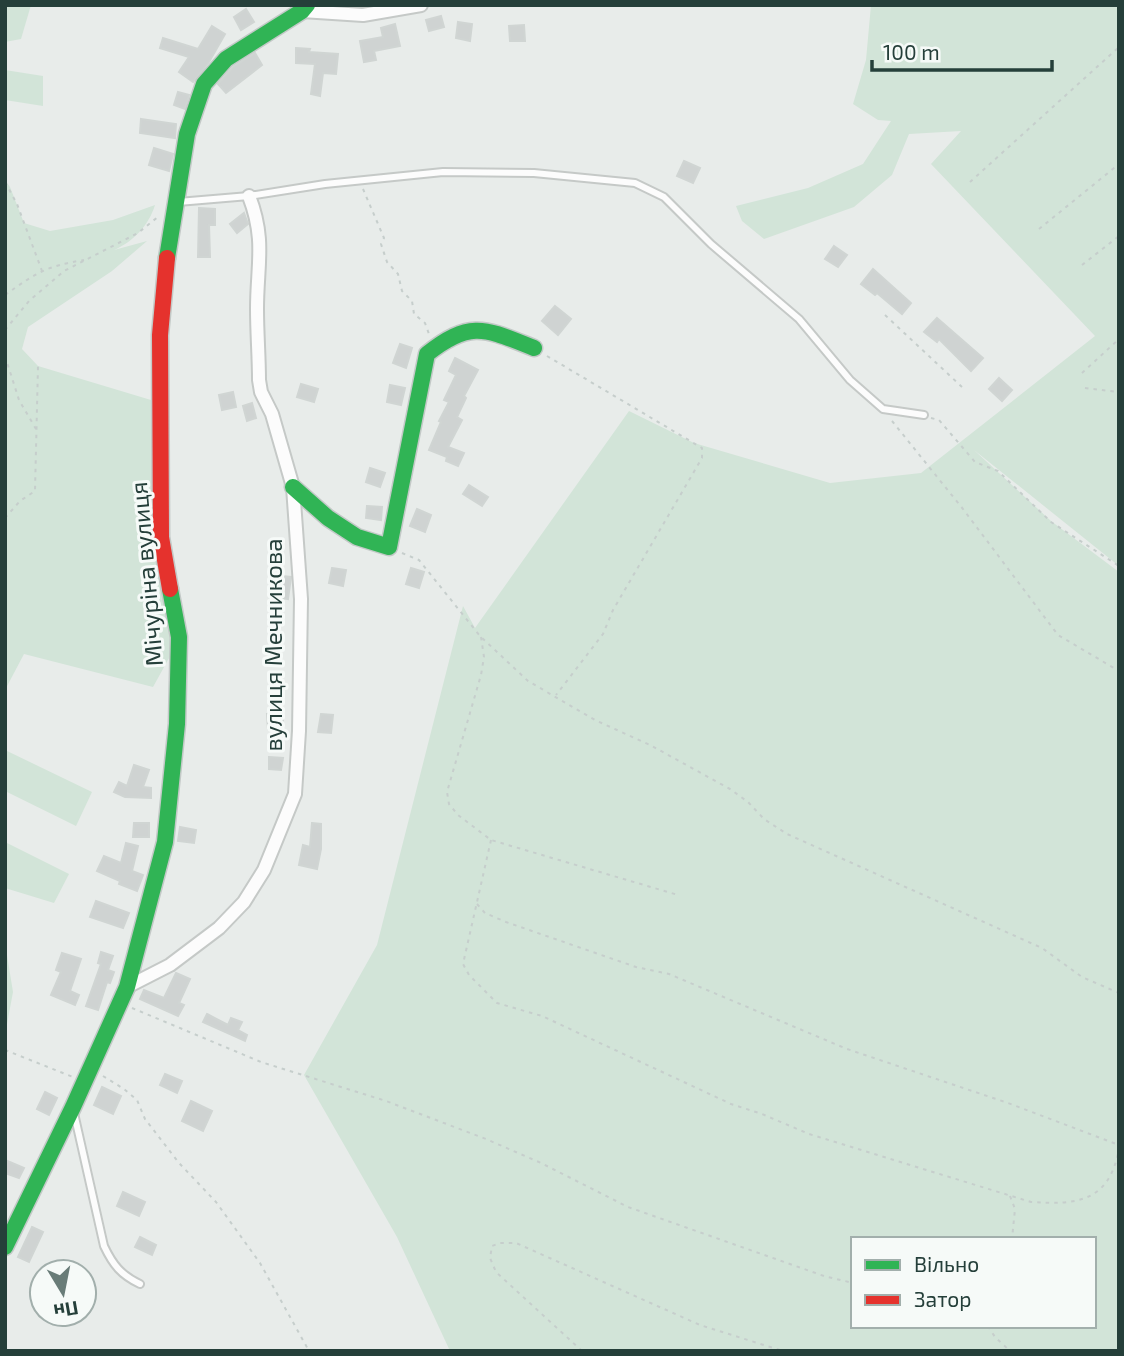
<svg xmlns="http://www.w3.org/2000/svg" width="1124" height="1356" font-family="'Exo 2',sans-serif">
	<rect width="100%" height="100%" fill="#e8ecea"/>
	<g fill="#d2e4d8" fill-rule="evenodd">
		<polygon points="5,5 31,5 21,39 5,42"/>
		<path d="M871,5H1119V566L974,450L1051,521L1119,572V1351H450L397,1237L304,1075L377,945L463,606L475,628L629,411L694,443L830,483L921,473L1095,336L931,164L961,131L909,134L892,175L854,207L764,239L742,221L736,206L808,188L863,164L891,121L878,120L853,104L866,60ZM853,1239H1094V1326H853Z"/>
		<polygon points="5,70 43,76 43,106 5,100"/>
		<path d="M5,180L10,187L24,223L50,231L113,220L155,205C149,225 133,242 114,250L147,241L112,271L28,327L22,349L38,366L151,400L179,640L153,687L24,654L5,690Z"/>
		<polygon points="5,750 92,792 76,826 5,791"/>
		<polygon points="5,842 69,874 54,903 5,888"/>
		<polygon points="5,954 7,955 13,992 5,1035"/>
	</g>
	<g fill="#cfd3d2" stroke="#d0d5d3" stroke-width="2">
		<polygon points="246,9 254,22 241,30 234,17"/>
		<polygon points="441,16 444,27 429,31 426,20"/>
		<polygon points="458,22 472,24 470,41 456,38"/>
		<polygon points="395,24 400,46 374,51 376,60 364,62 360,41 383,37 381,28"/>
		<polygon points="524,25 525,41 510,41 509,26"/>
		<polygon points="212,26 225,34 209,62 193,82 179,72 189,57 160,48 163,38 198,49"/>
		<polygon points="296,48 310,49 309,52 338,54 336,74 323,73 320,96 311,94 315,64 296,63"/>
		<polygon points="255,53 262,65 226,93 218,84 233,67"/>
		<polygon points="178,92 189,95 185,109 174,105"/>
		<polygon points="141,119 176,124 175,138 140,133"/>
		<polygon points="154,148 173,154 169,171 149,165"/>
		<polygon points="684,161 700,168 693,183 677,176"/>
		<polygon points="199,208 215,209 215,225 209,225 210,257 198,257"/>
		<polygon points="244,213 248,224 237,233 230,224"/>
		<polygon points="834,246 847,255 838,267 825,259"/>
		<polygon points="873,269 911,303 902,314 877,293 875,295 861,284"/>
		<polygon points="555,306 571,319 558,335 542,321"/>
		<polygon points="937,318 983,358 971,371 939,339 937,342 924,332"/>
		<polygon points="400,344 412,348 406,368 393,363"/>
		<polygon points="455,358 478,370 464,396 466,398 457,417 462,420 448,447 464,453 458,466 446,461 447,457 429,450 441,422 439,421 449,402 444,400 456,375 449,371"/>
		<polygon points="999,378 1012,390 1002,401 989,389"/>
		<polygon points="301,384 318,389 314,402 297,397"/>
		<polygon points="390,385 405,388 401,405 387,402"/>
		<polygon points="233,392 236,407 222,410 219,395"/>
		<polygon points="252,403 256,418 247,421 243,406"/>
		<polygon points="370,468 385,473 380,487 366,482"/>
		<polygon points="469,485 488,497 482,506 463,494"/>
		<polygon points="367,506 382,507 381,520 366,518"/>
		<polygon points="417,509 431,515 425,532 410,526"/>
		<polygon points="332,568 346,570 343,586 329,583"/>
		<polygon points="411,568 424,572 419,588 406,584"/>
		<polygon points="271,575 291,577 288,599 269,596"/>
		<polygon points="283,713 283,727 268,729 267,714"/>
		<polygon points="321,714 333,715 331,733 318,732"/>
		<polygon points="269,757 283,758 281,770 269,769"/>
		<polygon points="134,765 149,770 143,787 151,788 151,798 125,797 114,792 119,782 127,786"/>
		<polygon points="134,823 149,823 149,837 133,837"/>
		<polygon points="312,823 321,824 321,849 317,869 299,865 303,845 310,847"/>
		<polygon points="180,827 196,830 194,843 178,841"/>
		<polygon points="126,843 138,846 132,871 143,875 137,891 119,884 120,881 97,871 104,856 121,863"/>
		<polygon points="96,901 129,913 123,928 90,917"/>
		<polygon points="101,952 113,956 108,970 114,972 110,983 107,982 98,1010 86,1006 101,964 98,963"/>
		<polygon points="62,953 81,959 70,991 79,995 75,1005 51,995 61,972 56,970"/>
		<polygon points="176,973 190,979 179,1003 184,1005 178,1016 140,999 144,990 164,998"/>
		<polygon points="207,1014 228,1025 231,1018 242,1022 238,1030 247,1035 245,1041 203,1022"/>
		<polygon points="165,1074 182,1081 177,1093 160,1085"/>
		<polygon points="102,1087 121,1096 113,1114 94,1105"/>
		<polygon points="45,1092 57,1098 49,1115 37,1109"/>
		<polygon points="191,1101 212,1111 203,1131 182,1121"/>
		<polygon points="5,1160 24,1168 19,1178 5,1173"/>
		<polygon points="123,1192 145,1202 139,1216 117,1206"/>
		<polygon points="32,1227 43,1232 29,1262 18,1257"/>
		<polygon points="140,1237 156,1245 152,1255 135,1247"/>
	</g>
	<g fill="none" stroke-linecap="round" stroke-linejoin="round">
		<defs>
			<g id="lane">
				<polyline points="178,202 249,196 325,184 443,172 534,173 635,183 664,197 711,244 799,319 850,380 883,409 924,415"/>
				<path d="M74,1113L104,1246C113,1265 121,1275 140,1284"/>
			</g>
			<g id="street">
				<polyline points="302,11 363,15 421,5"/>
				<path d="M127,987L170,965L219,928L244,902L264,870L295,794L299,731L301,599L293,487L272,414L261,392L259,380C259,357 257,333 257,309C257,265 266,240 249,196"/>
			</g>
			<g id="fast">
				<polyline points="167,258 187,134 204,84 226,59 302,11 307,5"/>
				<path d="M293,487L328,518L357,537L389,547L427,354C471,319 486,329 534,348"/>
				<polyline points="5,1247 73,1107 127,987 165,842 177,724 179,637 170,589"/>
			</g>
			<polyline id="jam" points="167,258 160,335 161,537 170,589"/>
		</defs>
		<use href="#lane" stroke="#c5c9c7" stroke-width="10"/>
		<use href="#street" stroke="#c5c9c7" stroke-width="16"/>
		<use href="#fast" stroke="#c3c9c7" stroke-width="19"/>
		<use href="#jam" stroke="#c3c9c7" stroke-width="19"/>
		<g stroke="#c6cecc" stroke-width="2" stroke-dasharray="3.5 5" stroke-linecap="butt">
			<polyline points="5,182 17,204 42,271"/>
			<polyline points="970,182 1119,47"/>
			<polyline points="363,189 384,238 381,244 387,262 398,274 402,291 412,301 414,314 425,323 429,334"/>
			<polyline points="1039,229 1119,164"/>
			<polyline points="1082,265 1119,236"/>
			<path d="M5,295C36,273 46,266 84,260"/>
			<polyline points="885,315 962,387"/>
			<polyline points="5,330 29,301 64,271 138,233 159,216"/>
			<polyline points="5,356 19,400 36,429"/>
			<polyline points="547,356 702,448 702,458 613,610 603,634 556,695"/>
			<polyline points="1082,373 1119,339"/>
			<polyline points="1085,388 1119,392"/>
			<polyline points="931,418 939,420 975,462 998,471 1051,522 1119,566"/>
			<polyline points="892,421 963,509 1058,635 1119,671"/>
			<polyline points="5,518 20,501 35,491 38,366"/>
			<polyline points="402,553 419,560 480,636 528,681 595,720 650,745 730,789 748,802 764,819 787,834 1042,948 1082,977 1119,993"/>
			<polyline points="481,637 484,657 481,675 447,792 449,804 458,815 491,840 678,895"/>
			<path d="M491,840L463,964L469,975L497,1003L542,1016L731,1104L762,1114L809,1134L1031,1202C1077,1205 1110,1202 1119,1148"/>
			<polyline points="477,904 485,913 506,922 636,967 669,974 847,1049 1008,1103 1119,1145"/>
			<polyline points="132,1008 261,1062 386,1101 486,1139 541,1163 628,1207 824,1276 853,1283"/>
			<polyline points="5,1050 73,1077"/>
			<polyline points="103,1076 124,1089 137,1100 145,1119 179,1163 216,1202 260,1263 309,1351"/>
			<polyline points="1010,1196 1015,1209 1012,1239"/>
			<polyline points="988,1326 995,1337 1010,1351"/>
			<polyline points="582,1351 496,1272 490,1258 492,1246 500,1243 516,1243 700,1325 783,1351"/>
		</g>
		<use href="#lane" stroke="#fcfcfc" stroke-width="6"/>
		<use href="#street" stroke="#fcfcfc" stroke-width="12"/>
		<use href="#fast" stroke="#30b455" stroke-width="16"/>
		<use href="#jam" stroke="#e5322d" stroke-width="16"/>
	</g>
	<g text-anchor="middle" stroke-width="6" stroke-linejoin="round" paint-order="stroke">
		<g font-size="24" fill="#253f3a" stroke="#f6faf8">
			<text transform="translate(147 574) rotate(-95)" y="8">Мічуріна вулиця</text>
			<text transform="translate(274 645) rotate(-90)" y="8">вулиця Мечникова</text>
		</g>
	</g>
	<rect width="1124" height="1356" fill="none" stroke="#253f3a" stroke-width="14"/>
	<rect x="851" y="1237" width="245" height="91" fill="#f6faf8" stroke="#a2afac" stroke-width="2"/>
	<rect x="865" y="1260" width="35" height="10" fill="#30b455" stroke="#a2afac" stroke-width="2"/>
	<text x="914" y="1272" font-size="21" fill="#253f3a">Вільно</text>
	<rect x="865" y="1295" width="35" height="10" fill="#e5322d" stroke="#a2afac" stroke-width="2"/>
	<text x="914" y="1307" font-size="21" fill="#253f3a">Затор</text>
	<g transform="translate(63 1293) rotate(170)"><circle r="33" fill="#f6faf8" stroke="#a2afac" stroke-width="2"/>
	<path d="M0-5L12 26L0 18L-12 26Z" fill="#697c78"/>
	<text y="-10" font-size="19" font-weight="bold" text-anchor="middle" fill="#253f3a">Пн</text>
	</g>
	<path d="M872 60v10h180v-10" fill="none" stroke="#253f3a" stroke-width="3.5"/>
	<text x="883" y="60" font-size="21" fill="#253f3a" stroke="#f6faf8" stroke-width="5" paint-order="stroke">100 m</text>
</svg>
